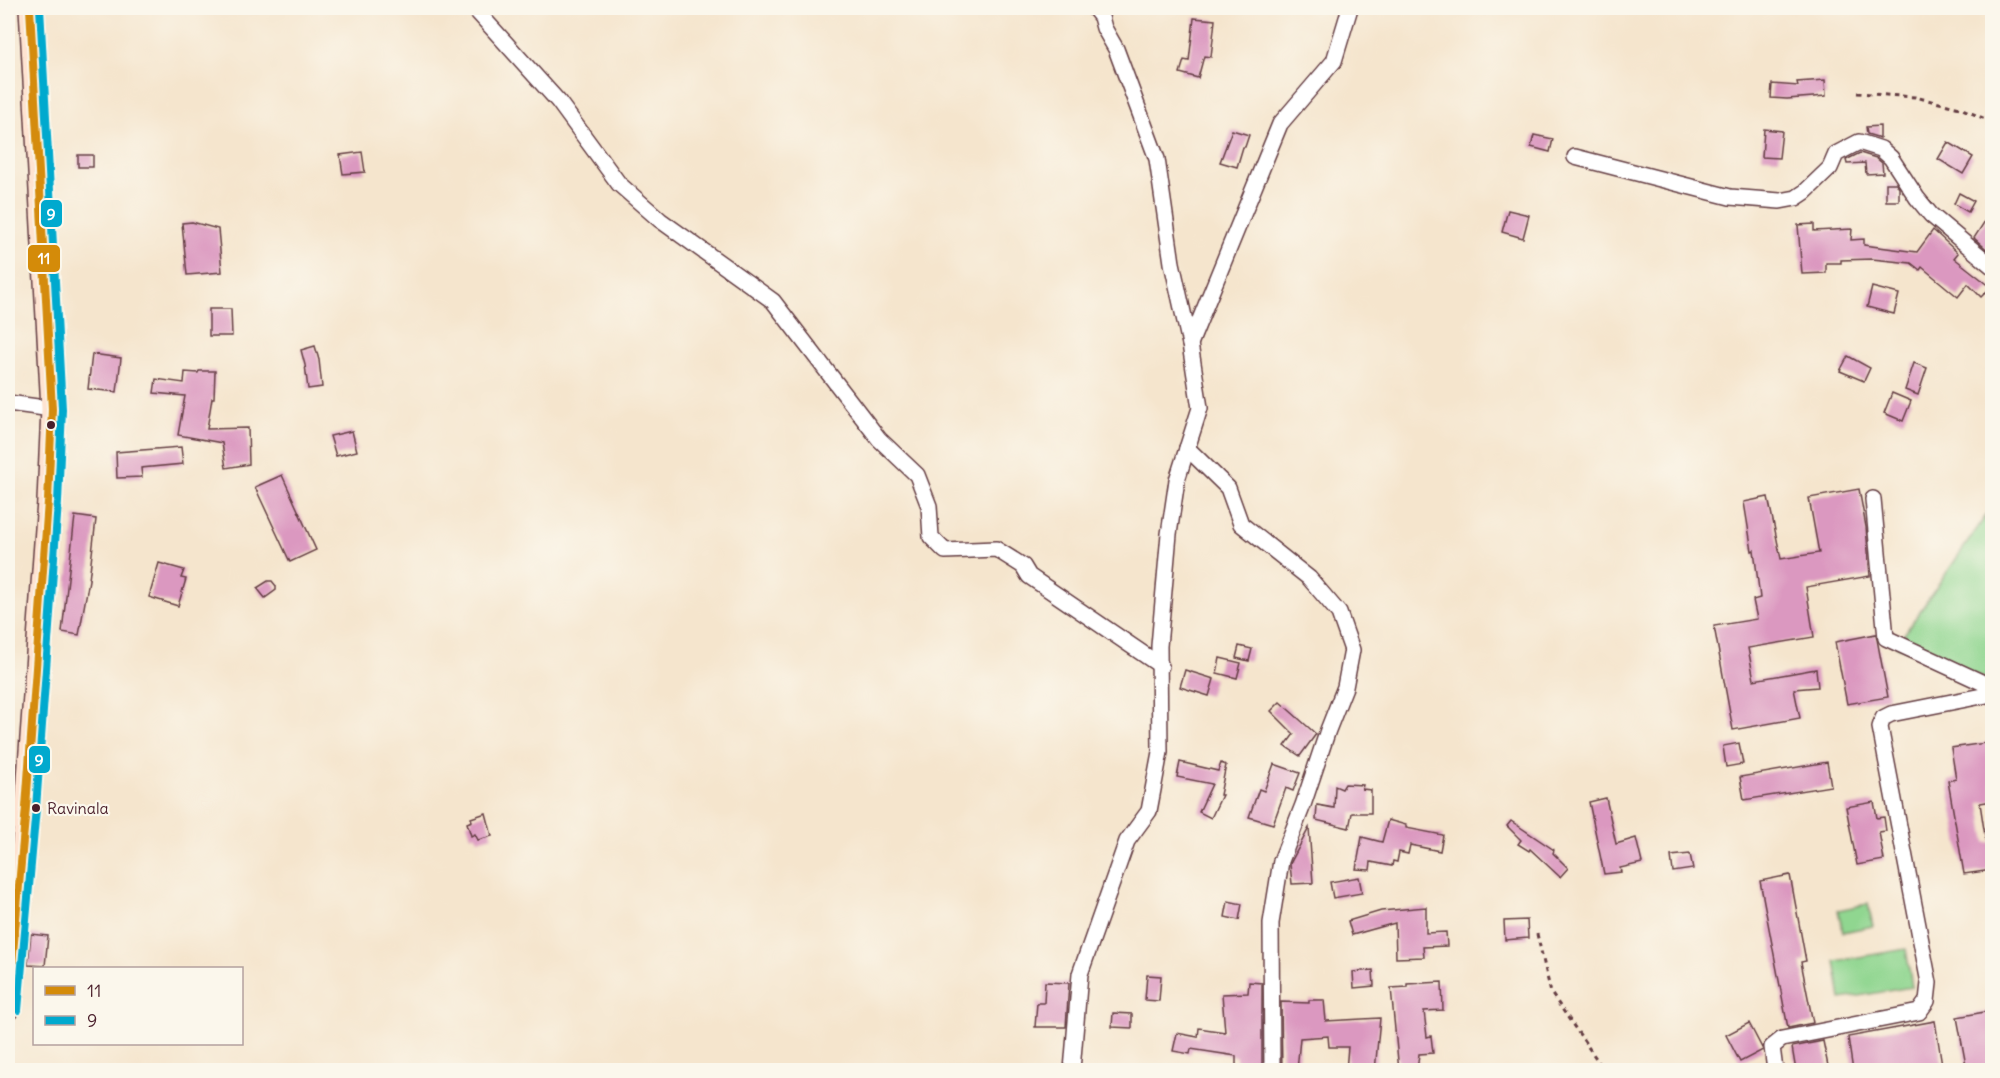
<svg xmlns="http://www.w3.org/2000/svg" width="2000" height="1078" font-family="Delius,sans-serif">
	<rect width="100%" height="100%" fill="#fbf7ec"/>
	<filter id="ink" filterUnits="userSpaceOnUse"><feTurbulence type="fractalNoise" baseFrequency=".0167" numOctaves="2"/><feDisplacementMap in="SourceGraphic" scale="12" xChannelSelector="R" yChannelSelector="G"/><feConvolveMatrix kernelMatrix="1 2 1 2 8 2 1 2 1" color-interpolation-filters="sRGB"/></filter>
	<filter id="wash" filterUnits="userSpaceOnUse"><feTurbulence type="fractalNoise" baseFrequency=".008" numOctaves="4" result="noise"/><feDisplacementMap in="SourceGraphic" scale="24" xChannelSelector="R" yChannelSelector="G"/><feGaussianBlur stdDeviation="1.35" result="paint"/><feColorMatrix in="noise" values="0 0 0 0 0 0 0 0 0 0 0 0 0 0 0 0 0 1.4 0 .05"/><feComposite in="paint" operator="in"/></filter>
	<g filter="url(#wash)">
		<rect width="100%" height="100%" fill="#f5e5cd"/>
		<g fill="#90d690" stroke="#6d7a5e" stroke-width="1.5">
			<polygon points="1992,507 1992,681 1896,646"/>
			<polygon points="1868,904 1873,926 1843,932 1838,910"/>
			<polygon points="1906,949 1912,987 1841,999 1835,961"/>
		</g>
		<g id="blocks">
			<g fill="#db98c0">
				<polygon points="1194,18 1215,20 1211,57 1204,56 1198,78 1180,73 1184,60 1189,61"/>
				<polygon points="1825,80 1826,96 1787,99 1771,98 1772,84 1798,86 1797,82"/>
				<polygon points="1880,126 1880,138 1867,134 1866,127"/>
				<polygon points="1764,129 1782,131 1779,158 1762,157"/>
				<polygon points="1232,130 1249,135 1245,147 1243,147 1237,167 1220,162"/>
				<polygon points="1534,135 1553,139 1550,152 1531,147"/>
				<polygon points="1948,142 1973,157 1963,174 1938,159"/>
				<polygon points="362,152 365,172 343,174 340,155"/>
				<polygon points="1860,153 1876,158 1882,163 1883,173 1866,174 1865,163 1847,164 1846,160"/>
				<rect x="78" y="155" width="15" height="12"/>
				<polygon points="1886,183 1896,183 1899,188 1899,201 1886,201"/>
				<polygon points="1959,193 1974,201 1968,212 1954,204"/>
				<polygon points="1508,210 1529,215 1523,238 1502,232"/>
				<polygon points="1992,210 1992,254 1974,238"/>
				<polygon points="192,222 218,229 222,272 187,275 182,223"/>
				<polygon points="1814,224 1814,231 1852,229 1851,240 1864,239 1864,245 1917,252 1933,230 1958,253 1954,258 1991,287 1981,297 1968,284 1958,297 1922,267 1920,270 1911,263 1872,259 1841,260 1841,263 1826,263 1826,273 1802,274 1798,225"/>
				<polygon points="1872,287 1899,294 1894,314 1867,307"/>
				<polygon points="209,309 231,309 232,336 209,336"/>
				<polygon points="315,346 319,360 322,387 308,389 305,365 301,350"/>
				<polygon points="92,354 121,358 117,392 88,389"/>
				<polygon points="1848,356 1870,368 1864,381 1840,371"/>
				<polygon points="1914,363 1927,368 1918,395 1905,390"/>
				<polygon points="199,371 215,371 214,398 212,398 207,429 248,428 249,464 226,468 222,443 178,435 185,396 154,393 156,379 184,383 185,372 198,373"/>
				<polygon points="1892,393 1911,401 1903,421 1884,413"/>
				<polygon points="352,431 357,451 336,456 330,436"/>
				<polygon points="181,447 183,464 141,468 142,477 117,478 116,452"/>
				<polygon points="282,475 316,550 290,562 255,487"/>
				<polygon points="1859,489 1866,527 1870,576 1806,587 1814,637 1748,648 1754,680 1816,669 1818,687 1794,689 1800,718 1733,730 1714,626 1757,619 1753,600 1760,598 1754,550 1752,551 1744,502 1768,497 1781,559 1819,553 1809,498"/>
				<polygon points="75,516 96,519 89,580 79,635 62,632"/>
				<polygon points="159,563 184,570 181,578 186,579 178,606 149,597"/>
				<polygon points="268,581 272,581 276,586 276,590 265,598 257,588"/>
				<polygon points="1876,634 1888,697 1847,704 1835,642"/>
				<polygon points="1239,646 1252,649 1249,661 1236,658"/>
				<polygon points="1220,658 1241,663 1237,678 1217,673"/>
				<polygon points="1185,670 1214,679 1209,696 1180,687"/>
				<polygon points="1280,702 1316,734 1300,756 1285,746 1294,734 1271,711"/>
				<polygon points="1992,742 1992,801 1980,803 1986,843 1992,842 1992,870 1964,874 1948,781 1956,779 1951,748"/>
				<polygon points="1739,743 1743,764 1726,767 1723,746"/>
				<polygon points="1180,762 1218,771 1221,763 1226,765 1220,795 1222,795 1211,818 1199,812 1212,784 1177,777"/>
				<polygon points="1827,762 1831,786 1744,800 1740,777"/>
				<polygon points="1274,764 1300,773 1293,791 1286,788 1273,824 1249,817 1259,789 1264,791"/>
				<polygon points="1345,784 1363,785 1362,789 1371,790 1371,813 1352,813 1349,828 1316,820 1317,805 1334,808 1335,786 1342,789"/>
				<polygon points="1606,798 1616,844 1636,838 1642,863 1620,868 1621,872 1604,874 1589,802"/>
				<polygon points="1874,802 1877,818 1884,817 1886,831 1879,832 1884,860 1857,865 1846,807"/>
				<polygon points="486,813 492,836 478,840 475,834 471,836 467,823 472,821 471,818"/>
				<polygon points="1388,820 1406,825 1406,828 1443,835 1440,851 1410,845 1408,854 1399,852 1397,862 1393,861 1392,866 1371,862 1370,870 1356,869 1362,837 1382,842"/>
				<polygon points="1511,821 1554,850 1553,853 1568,868 1560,877 1530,849 1529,851 1518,844 1521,840 1507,826"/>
				<polygon points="1309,828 1313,883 1292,884 1290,864"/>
				<polygon points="1690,854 1693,869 1673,872 1671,856"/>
				<polygon points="1790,875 1806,961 1801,962 1813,1023 1788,1028 1760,881"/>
				<polygon points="1359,877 1362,893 1333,898 1330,882"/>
				<polygon points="1228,901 1242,904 1239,920 1225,917"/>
				<polygon points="1426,907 1426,933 1446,932 1447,946 1423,947 1424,957 1396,958 1395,923 1352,935 1348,921 1381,911"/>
				<polygon points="1527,920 1528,938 1505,940 1504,921"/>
				<polygon points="31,934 48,936 45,966 28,965"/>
				<polygon points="1373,970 1374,986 1354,988 1353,972"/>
				<polygon points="1147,975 1161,976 1159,1001 1145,1000"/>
				<polygon points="1045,982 1069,983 1066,1027 1035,1027 1037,1003 1044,1003"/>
				<polygon points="1249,982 1262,983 1262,1071 1236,1070 1236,1056 1191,1049 1190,1054 1173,1051 1177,1033 1198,1037 1199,1028 1225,1032 1222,994 1248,993"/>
				<polygon points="1442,982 1443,1010 1424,1011 1427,1037 1431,1036 1433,1053 1419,1054 1417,1071 1399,1071 1391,988 1407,987 1407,984"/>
				<polygon points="1309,1000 1324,1000 1326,1021 1380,1018 1375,1071 1346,1070 1348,1047 1329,1047 1328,1036 1300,1038 1297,1071 1282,1071 1281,1002 1309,1003"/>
				<polygon points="1990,1011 1992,1026 1992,1071 1967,1071 1957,1017"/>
				<polygon points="1113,1013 1132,1014 1132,1028 1112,1027"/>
				<polygon points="1935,1021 1943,1071 1853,1071 1848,1037"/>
				<polygon points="1749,1023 1763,1050 1740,1062 1726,1035"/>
				<polygon points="1823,1041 1829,1071 1796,1071 1792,1047"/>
			</g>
		</g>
	</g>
	<g filter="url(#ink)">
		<use href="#blocks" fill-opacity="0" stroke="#643d43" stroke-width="1.5"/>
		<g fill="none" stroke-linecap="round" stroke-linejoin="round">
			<defs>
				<g id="street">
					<polyline points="474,8 558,101 619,184 660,220 773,301 879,439 917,475 929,506 931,537 945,551 996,549 1023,566 1029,576 1161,666"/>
					<polyline points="1575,157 1730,197 1780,201 1796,198 1805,192 1830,168 1836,154 1859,142 1881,149 1891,158 1917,198 1931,215 1992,266"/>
					<polyline points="1190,344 1280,124 1334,61 1350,8"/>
					<polyline points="8,403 52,409"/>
					<polyline points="1187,448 1228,488 1241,524 1309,578 1339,613 1352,650 1345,687 1328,730 1303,805 1281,861 1271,923 1272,1070"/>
					<polyline points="1873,499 1886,638 1992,687"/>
					<polyline points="8,816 25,821"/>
					<polyline points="1072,1070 1080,974 1127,841 1149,811 1160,752 1159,646 1169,534 1177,480 1200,408 1190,344 1172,263 1157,159 1116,49 1104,28 1101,17 1094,8"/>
					<polyline points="1775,1070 1772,1047 1782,1039 1919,1012 1927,1001 1929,983 1880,727 1883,718 1891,714 1992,694"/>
				</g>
				<polyline id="secondary" points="8,1009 26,807 48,501 52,409 30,8"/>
			</defs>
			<use href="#street" stroke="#643d43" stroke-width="18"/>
			<use href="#secondary" stroke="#643d43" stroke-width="24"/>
			<g stroke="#643d43" stroke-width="3" stroke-dasharray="4.5 4.5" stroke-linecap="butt">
				<polyline points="1857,93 1915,97 1960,108 1992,122"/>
				<polyline points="1537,934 1551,993 1604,1070"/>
			</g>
			<use href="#street" stroke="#fff" stroke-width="15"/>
			<use href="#secondary" stroke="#fee3d1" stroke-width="21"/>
			<defs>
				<polyline id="bus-1" points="8,1009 26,807 48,501 52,409 30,8"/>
				<polyline id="bus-2" points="18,1010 36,808 58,502 62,409 40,8"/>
			</defs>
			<use href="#bus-1" stroke="#fbf7ec" stroke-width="12"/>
			<use href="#bus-2" stroke="#fbf7ec" stroke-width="12"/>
			<use href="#bus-1" stroke="#d48b09" stroke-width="8"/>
			<use href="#bus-2" stroke="#00a9ce" stroke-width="8"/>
		</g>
	</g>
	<g fill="#4a1f2b" stroke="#fbf7ec" stroke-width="2">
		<circle cx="51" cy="425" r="5"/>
		<circle cx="36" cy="808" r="5"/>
	</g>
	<g text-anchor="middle" stroke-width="4.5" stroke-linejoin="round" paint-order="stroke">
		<g font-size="16" fill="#4a1f2b" stroke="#fbf7ec" text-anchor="start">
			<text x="47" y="814">Ravinala</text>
		</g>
	</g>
	<g stroke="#fbf7ec" stroke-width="2">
		<rect x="40" y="199" width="23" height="29" rx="6" fill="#00a9ce"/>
		<rect x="27" y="244" width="34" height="29" rx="6" fill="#d48b09"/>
		<rect x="28" y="745" width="23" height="29" rx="6" fill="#00a9ce"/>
	</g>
	<g font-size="16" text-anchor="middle" font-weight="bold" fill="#fff">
		<text x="51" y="220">9</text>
		<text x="44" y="264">11</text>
		<text x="39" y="766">9</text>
	</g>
	<rect width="2000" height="1078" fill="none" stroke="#fbf7ec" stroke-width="30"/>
	<rect x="33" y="967" width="210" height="78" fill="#fbf7ec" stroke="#b4a19f" stroke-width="1.5"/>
	<rect x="45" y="986" width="30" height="9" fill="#d48b09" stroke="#b4a19f" stroke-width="1.5"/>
	<text x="87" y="997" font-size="18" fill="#4a1f2b">11</text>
	<rect x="45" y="1016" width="30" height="9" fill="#00a9ce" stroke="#b4a19f" stroke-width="1.5"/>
	<text x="87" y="1027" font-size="18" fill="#4a1f2b">9</text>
</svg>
